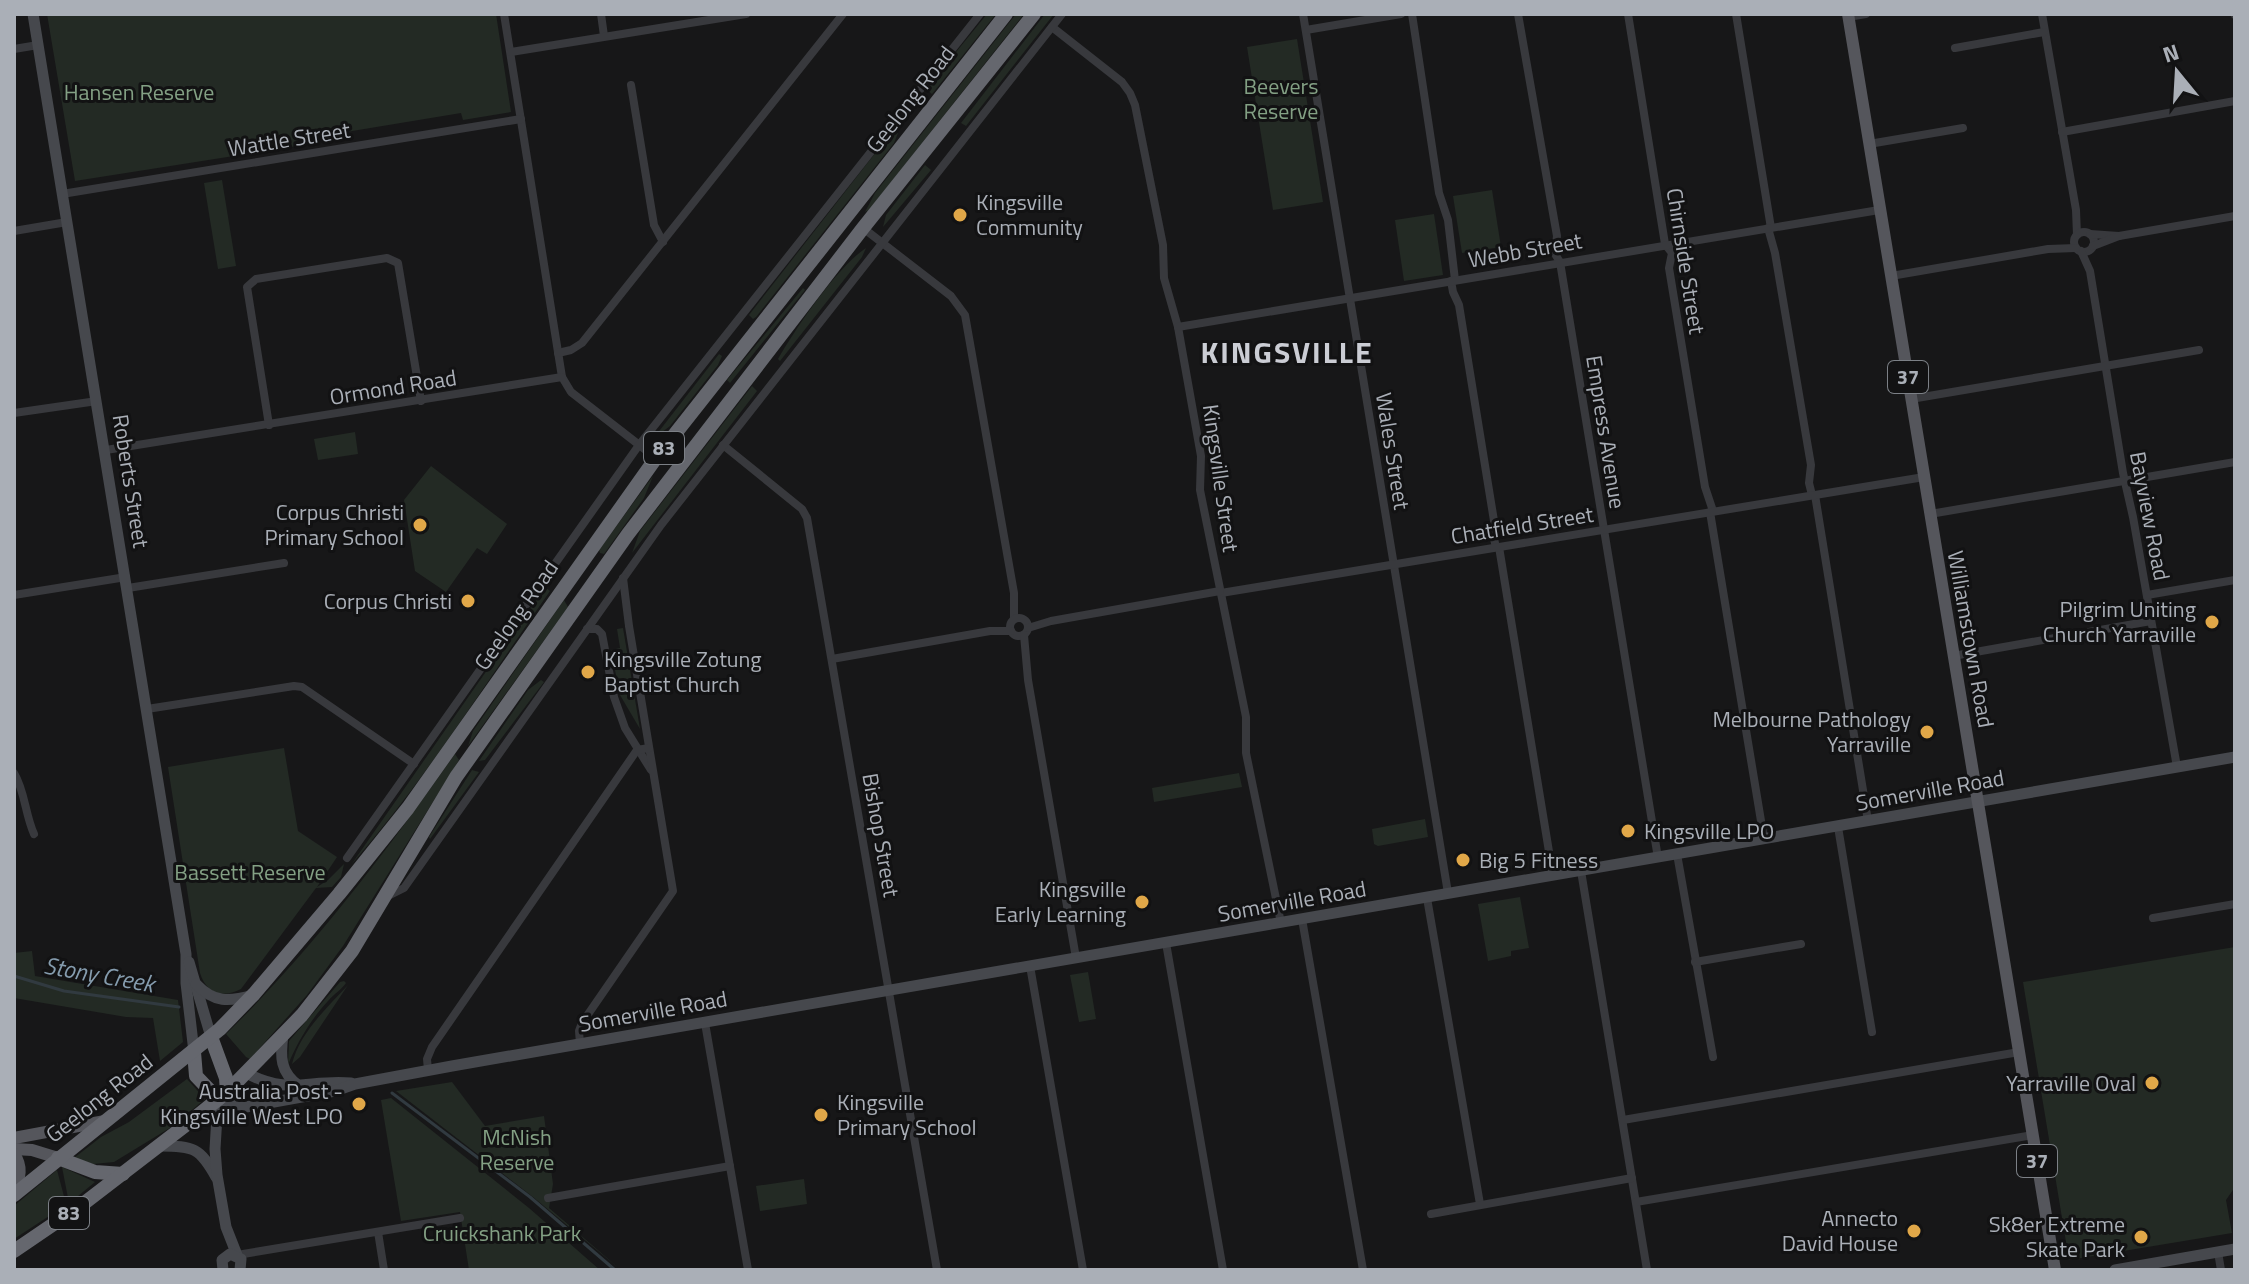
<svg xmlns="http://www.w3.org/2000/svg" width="2249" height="1284" font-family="'Titillium Web',sans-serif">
	<rect width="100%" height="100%" fill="#171718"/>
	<g fill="#232a24">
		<polygon points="47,14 496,14 511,112 463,120 461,113 316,137 316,143 75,181"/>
		<polygon points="987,14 996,14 932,94 926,89"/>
		<polygon points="1016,14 1024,14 869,210 865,212 875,193"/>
		<polygon points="1045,14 1054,14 966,126 961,123"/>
		<polygon points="1297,39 1323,202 1273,210 1247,47"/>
		<polygon points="894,129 898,133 894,143 756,317 753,319 749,315"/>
		<polygon points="925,165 931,170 883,227 886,215"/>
		<polygon points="222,180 236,266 218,269 204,183"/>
		<polygon points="1492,190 1501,247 1462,253 1453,196"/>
		<polygon points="1434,214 1443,275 1404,281 1395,220"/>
		<path d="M866,248L862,257L780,361L778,359C795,329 837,267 866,248Z"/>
		<polygon points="803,288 805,290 730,383 727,380"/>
		<polygon points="719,354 722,356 718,365 670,426 653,439"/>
		<polygon points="752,386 757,391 632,553 640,531"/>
		<polygon points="355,432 358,454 318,460 314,439"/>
		<polygon points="431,466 507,524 487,554 477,548 446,592 415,571 404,500"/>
		<polygon points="653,476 644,498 604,554 600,553 599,550"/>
		<path d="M545,587L550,591C486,683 425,780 351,865Z"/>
		<polygon points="564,600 568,607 468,746 473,731"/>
		<polygon points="623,628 640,729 620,695 611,650 620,648 617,629"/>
		<polygon points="541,680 544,682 485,760 479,761 528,690"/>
		<path d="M284,748L298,831L337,857L317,887L328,880L344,864L341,877L332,887L316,888L241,989C222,999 206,993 200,973L168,767Z"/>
		<path d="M455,754L459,760L456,765L343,946L307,995L250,1059L246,1057L226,1034C312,950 386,852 455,754Z"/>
		<polygon points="472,770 479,772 430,839 429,837"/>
		<polygon points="1239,773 1242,787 1154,802 1152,788"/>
		<polygon points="1425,819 1428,837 1378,846 1374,844 1372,829"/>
		<polygon points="1520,897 1529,948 1511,951 1511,956 1488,961 1478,904"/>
		<polygon points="2235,947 2235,1187 2226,1200 2232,1233 2069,1260 2023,982"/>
		<polygon points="32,951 35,976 178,1000 183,1042 160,1061 153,1018 126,1017 14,998 14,953"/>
		<polygon points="1088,972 1096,1019 1079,1022 1070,975"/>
		<path d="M344,981L346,983C341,990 334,994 328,1001C311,1019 297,1043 288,1065L289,1041L340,982Z"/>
		<path d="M348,985L300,1057L292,1064C300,1032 327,1008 348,985Z"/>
		<polygon points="187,1079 205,1099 173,1126 114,1162 93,1164 74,1158 101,1137 129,1122"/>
		<polygon points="452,1082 485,1126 544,1116 553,1184 549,1208 621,1270 533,1197 396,1091"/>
		<polygon points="391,1098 529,1208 600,1270 469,1270 460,1212 401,1221 381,1100"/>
		<polygon points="62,1167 95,1182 72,1201 68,1198"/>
		<polygon points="57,1170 65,1200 69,1203 14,1239 14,1206"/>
		<polygon points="804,1179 807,1204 760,1211 756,1186"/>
	</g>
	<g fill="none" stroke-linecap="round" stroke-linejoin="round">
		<g stroke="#313a40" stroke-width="3">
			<polyline points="14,976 64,991 179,1007"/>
			<polyline points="392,1093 530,1197 615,1270"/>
		</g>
		<g stroke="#38393d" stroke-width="8">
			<polyline points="504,14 562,377"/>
			<polyline points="601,14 604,36"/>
			<polyline points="1303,14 1448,893"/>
			<polyline points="1412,14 1439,193 1448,220 1455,280"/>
			<polyline points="1518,14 1557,236 1555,254 1560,262 1658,858"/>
			<polyline points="1628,14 1665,244 1672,253 1669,268 1705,487 1713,511"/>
			<polyline points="1736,14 1771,228"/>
			<polyline points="2042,14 2076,210 2077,235"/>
			<polyline points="2235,14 2235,15"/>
			<polyline points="1848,17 1866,14"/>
			<polyline points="1052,27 1122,82 1130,93 1135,105 1163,245 1164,278 1178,327 1201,456 1200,490 1246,717 1246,753 1281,923"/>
			<polyline points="1306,30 1401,14"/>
			<polyline points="1955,48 2044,32"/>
			<polyline points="14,49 38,45"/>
			<polyline points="511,52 746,14"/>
			<polyline points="631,85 654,225 663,242"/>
			<polyline points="2062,132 2235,101"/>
			<polyline points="1869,144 1963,128"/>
			<polyline points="62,194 521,119"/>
			<polyline points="863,228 951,296 965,315 1014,593 1014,619"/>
			<polyline points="1768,228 1775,253 1811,465 1809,483 1812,495"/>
			<polyline points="14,231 67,222"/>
			<circle cx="2084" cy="242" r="10"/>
			<polyline points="2090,234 2119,236"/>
			<polyline points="2093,246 2119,236 2235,216"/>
			<polyline points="2081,251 2090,271 2123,473 2133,517 2177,767"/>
			<polyline points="1891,276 2048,249 2076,248"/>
			<polyline points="1451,281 1453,292 1459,305 1495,527 1493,535 1496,547"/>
			<polyline points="1178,327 1879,210"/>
			<polyline points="558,353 571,350 582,343 843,14"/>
			<polyline points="1911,399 2199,350"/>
			<polyline points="14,413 97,401"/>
			<polyline points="269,425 247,287 256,279 387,258 398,263 421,401"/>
			<polyline points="723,445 802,509 807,518 937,1270"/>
			<polyline points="106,450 562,377 571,392 656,458"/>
			<polyline points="1815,495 1868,821"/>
			<polyline points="1710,512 1764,839"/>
			<polyline points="1930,514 2235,462"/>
			<polyline points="1499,547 1553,876"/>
			<polyline points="128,588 284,563"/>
			<polyline points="1221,593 1924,477"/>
			<polyline points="14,595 126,577"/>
			<polyline points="2147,595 2235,580"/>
			<circle cx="1019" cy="627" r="9"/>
			<polyline points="1028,628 1051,621 1220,591"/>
			<polyline points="587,629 597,629 602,634 614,697 625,728 651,770"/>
			<polyline points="1024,635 1028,680 1076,958"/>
			<polyline points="1953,656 2151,621"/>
			<polyline points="832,659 990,631 1011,631"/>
			<polyline points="147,709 294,686 302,687 414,764"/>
			<path d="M14,773C25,791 25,814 34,834"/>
			<polyline points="1838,827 1872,1032"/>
			<polyline points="1677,854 1713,1057"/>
			<polyline points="347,858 639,445 980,14"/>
			<polyline points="1581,871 1647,1270"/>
			<polyline points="386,897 404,888 661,525 1062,14"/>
			<polyline points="1427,898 1480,1204"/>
			<polyline points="2153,918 2235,904"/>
			<polyline points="1302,919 1363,1270"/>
			<polyline points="1166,943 1223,1270"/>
			<polyline points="1695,962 1801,944"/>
			<polyline points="1030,966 1083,1270"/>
			<polyline points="705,1023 748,1270"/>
			<polyline points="580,1044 579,1031 582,1023 673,891 629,626 623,578"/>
			<polyline points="428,1070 427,1059 432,1047 637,750 649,748"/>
			<polyline points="1623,1120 2019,1052"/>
			<polyline points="548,1198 730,1166"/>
			<polyline points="1636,1202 2033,1135"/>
			<polyline points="1431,1214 1632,1178"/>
			<polyline points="378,1232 384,1270"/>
			<polyline points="2218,1252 2221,1270"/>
			<polyline points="237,1255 460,1218"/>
		</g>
		<g stroke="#46484d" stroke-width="11">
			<polyline points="33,14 186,954 186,983 194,1052"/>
			<polyline points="189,962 211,1037"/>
			<path d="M196,984C214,1003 229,1002 253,995"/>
			<path d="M283,1035C280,1057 280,1072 299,1086"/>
			<path d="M246,1073C290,1096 308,1079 351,1083"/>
			<path d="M160,1146C194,1146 200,1148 216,1177"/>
			<polyline points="237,1255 226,1227 217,1175 215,1149 218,1099 246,1107 335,1091 355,1084 452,1066 2235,757"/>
			<polyline points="223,1270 222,1260 230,1254 241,1259 240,1270"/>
			<polyline points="2115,1270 2235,1249"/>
		</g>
		<g stroke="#55565c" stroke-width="12">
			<polyline points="1848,14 2055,1270"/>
			<polyline points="14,1138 105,1121"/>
			<polyline points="14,1149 32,1150 58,1158"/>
			<path d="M14,1154C23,1167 20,1177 14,1192"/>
		</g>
		<g stroke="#65676e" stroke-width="14">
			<polyline points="211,1037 226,1078 227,1092"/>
			<polyline points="194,1052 196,1076 218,1099"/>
			<polyline points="58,1158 95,1172 123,1174"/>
			<polyline points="14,1195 220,1029 254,994 339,894 408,808 656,458 1006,14"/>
			<polyline points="14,1251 83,1204 191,1121 227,1092 302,1015 352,951 456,777 628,534 863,228 1034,14"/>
		</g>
	</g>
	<g fill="#e0a748" stroke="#121213" stroke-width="3">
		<circle cx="960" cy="215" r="8"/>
		<circle cx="420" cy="525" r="8"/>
		<circle cx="468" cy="601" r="8"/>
		<circle cx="2212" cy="622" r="8"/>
		<circle cx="588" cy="672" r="8"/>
		<circle cx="1927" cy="732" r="8"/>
		<circle cx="1628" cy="831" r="8"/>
		<circle cx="1463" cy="860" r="8"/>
		<circle cx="1142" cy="902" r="8"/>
		<circle cx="2152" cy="1083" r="8"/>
		<circle cx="359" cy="1104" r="8"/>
		<circle cx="821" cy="1115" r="8"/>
		<circle cx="1914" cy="1231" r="8"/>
		<circle cx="2141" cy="1237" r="8"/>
	</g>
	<g text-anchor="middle" stroke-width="6" stroke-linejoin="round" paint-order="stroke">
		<g fill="#121213" stroke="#7c8086" stroke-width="2">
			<rect x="1888" y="361" width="40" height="32" rx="6"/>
			<rect x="644" y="432" width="40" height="32" rx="6"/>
			<rect x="2017" y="1145" width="40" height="32" rx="6"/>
			<rect x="49" y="1197" width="40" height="32" rx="6"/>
		</g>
		<g font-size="20" font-weight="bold" fill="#aaafb7">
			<text x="1908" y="384">37</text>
			<text x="664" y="455">83</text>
			<text x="2037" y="1168">37</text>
			<text x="69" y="1220">83</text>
		</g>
		<g font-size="22" fill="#83a084" stroke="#121213">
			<text x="1281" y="94">Beevers<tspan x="1281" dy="25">Reserve</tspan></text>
			<text x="139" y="100">Hansen Reserve</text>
			<text x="250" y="880">Bassett Reserve</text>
			<text x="517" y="1145">McNish<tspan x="517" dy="25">Reserve</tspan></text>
			<text x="502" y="1241">Cruickshank Park</text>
		</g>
		<g font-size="22" fill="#aaafb7" stroke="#121213">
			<text transform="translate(910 99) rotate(-52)" y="8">Geelong Road</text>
			<text transform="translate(289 139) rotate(-9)" y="8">Wattle Street</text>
			<text transform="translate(1525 250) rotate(-10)" y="8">Webb Street</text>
			<text transform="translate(1686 261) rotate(81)" y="8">Chirnside Street</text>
			<text transform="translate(393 387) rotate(-9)" y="8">Ormond Road</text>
			<text transform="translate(1606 432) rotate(81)" y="8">Empress Avenue</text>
			<text transform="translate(1393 451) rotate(81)" y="8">Wales Street</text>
			<text transform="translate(1221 478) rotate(82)" y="8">Kingsville Street</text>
			<text transform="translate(131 481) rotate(81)" y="8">Roberts Street</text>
			<text transform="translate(2150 516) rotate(79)" y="8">Bayview Road</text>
			<text transform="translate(1522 525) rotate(-9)" y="8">Chatfield Street</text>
			<text transform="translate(516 615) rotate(-55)" y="8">Geelong Road</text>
			<text transform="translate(1971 639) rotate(80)" y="8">Williamstown Road</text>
			<text transform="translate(1930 790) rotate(-10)" y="8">Somerville Road</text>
			<text transform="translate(881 835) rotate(80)" y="8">Bishop Street</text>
			<text transform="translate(1292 901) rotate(-10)" y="8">Somerville Road</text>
			<text transform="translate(653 1011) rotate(-10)" y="8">Somerville Road</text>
			<text transform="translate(99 1098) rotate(-38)" y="8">Geelong Road</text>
		</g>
		<g font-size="22" fill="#aaafb7" stroke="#121213" text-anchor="end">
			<text x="976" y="210" text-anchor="start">Kingsville<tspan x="976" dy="25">Community</tspan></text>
			<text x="404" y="520">Corpus Christi<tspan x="404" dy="25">Primary School</tspan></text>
			<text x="452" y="609">Corpus Christi</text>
			<text x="2196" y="617">Pilgrim Uniting<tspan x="2196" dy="25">Church Yarraville</tspan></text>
			<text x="604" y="667" text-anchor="start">Kingsville Zotung<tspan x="604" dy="25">Baptist Church</tspan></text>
			<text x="1911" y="727">Melbourne Pathology<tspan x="1911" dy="25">Yarraville</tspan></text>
			<text x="1644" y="839" text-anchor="start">Kingsville LPO</text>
			<text x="1479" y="868" text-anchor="start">Big 5 Fitness</text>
			<text x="1126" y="897">Kingsville<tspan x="1126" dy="25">Early Learning</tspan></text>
			<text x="2136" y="1091">Yarraville Oval</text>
			<text x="343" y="1099">Australia Post -<tspan x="343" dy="25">Kingsville West LPO</tspan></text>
			<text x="837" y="1110" text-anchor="start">Kingsville<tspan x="837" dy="25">Primary School</tspan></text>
			<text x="1898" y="1226">Annecto<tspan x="1898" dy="25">David House</tspan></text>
			<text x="2125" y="1232">Sk8er Extreme<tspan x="2125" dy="25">Skate Park</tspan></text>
		</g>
		<g font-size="24" font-style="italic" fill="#859cae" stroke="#121213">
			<text transform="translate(99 975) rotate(10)" y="8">Stony Creek</text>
		</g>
		<g font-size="30" font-weight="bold" letter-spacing="2" fill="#cbcdd4" stroke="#121213">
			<text x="1287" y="363">KINGSVILLE</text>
		</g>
	</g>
	<rect width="2249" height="1284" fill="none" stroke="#aaafb7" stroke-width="32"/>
	<g transform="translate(2177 72) rotate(342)" stroke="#121213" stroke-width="6" paint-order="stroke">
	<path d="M0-6L14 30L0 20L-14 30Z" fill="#aaafb7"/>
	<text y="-12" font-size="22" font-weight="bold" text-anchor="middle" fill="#aaafb7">N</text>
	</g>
</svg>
